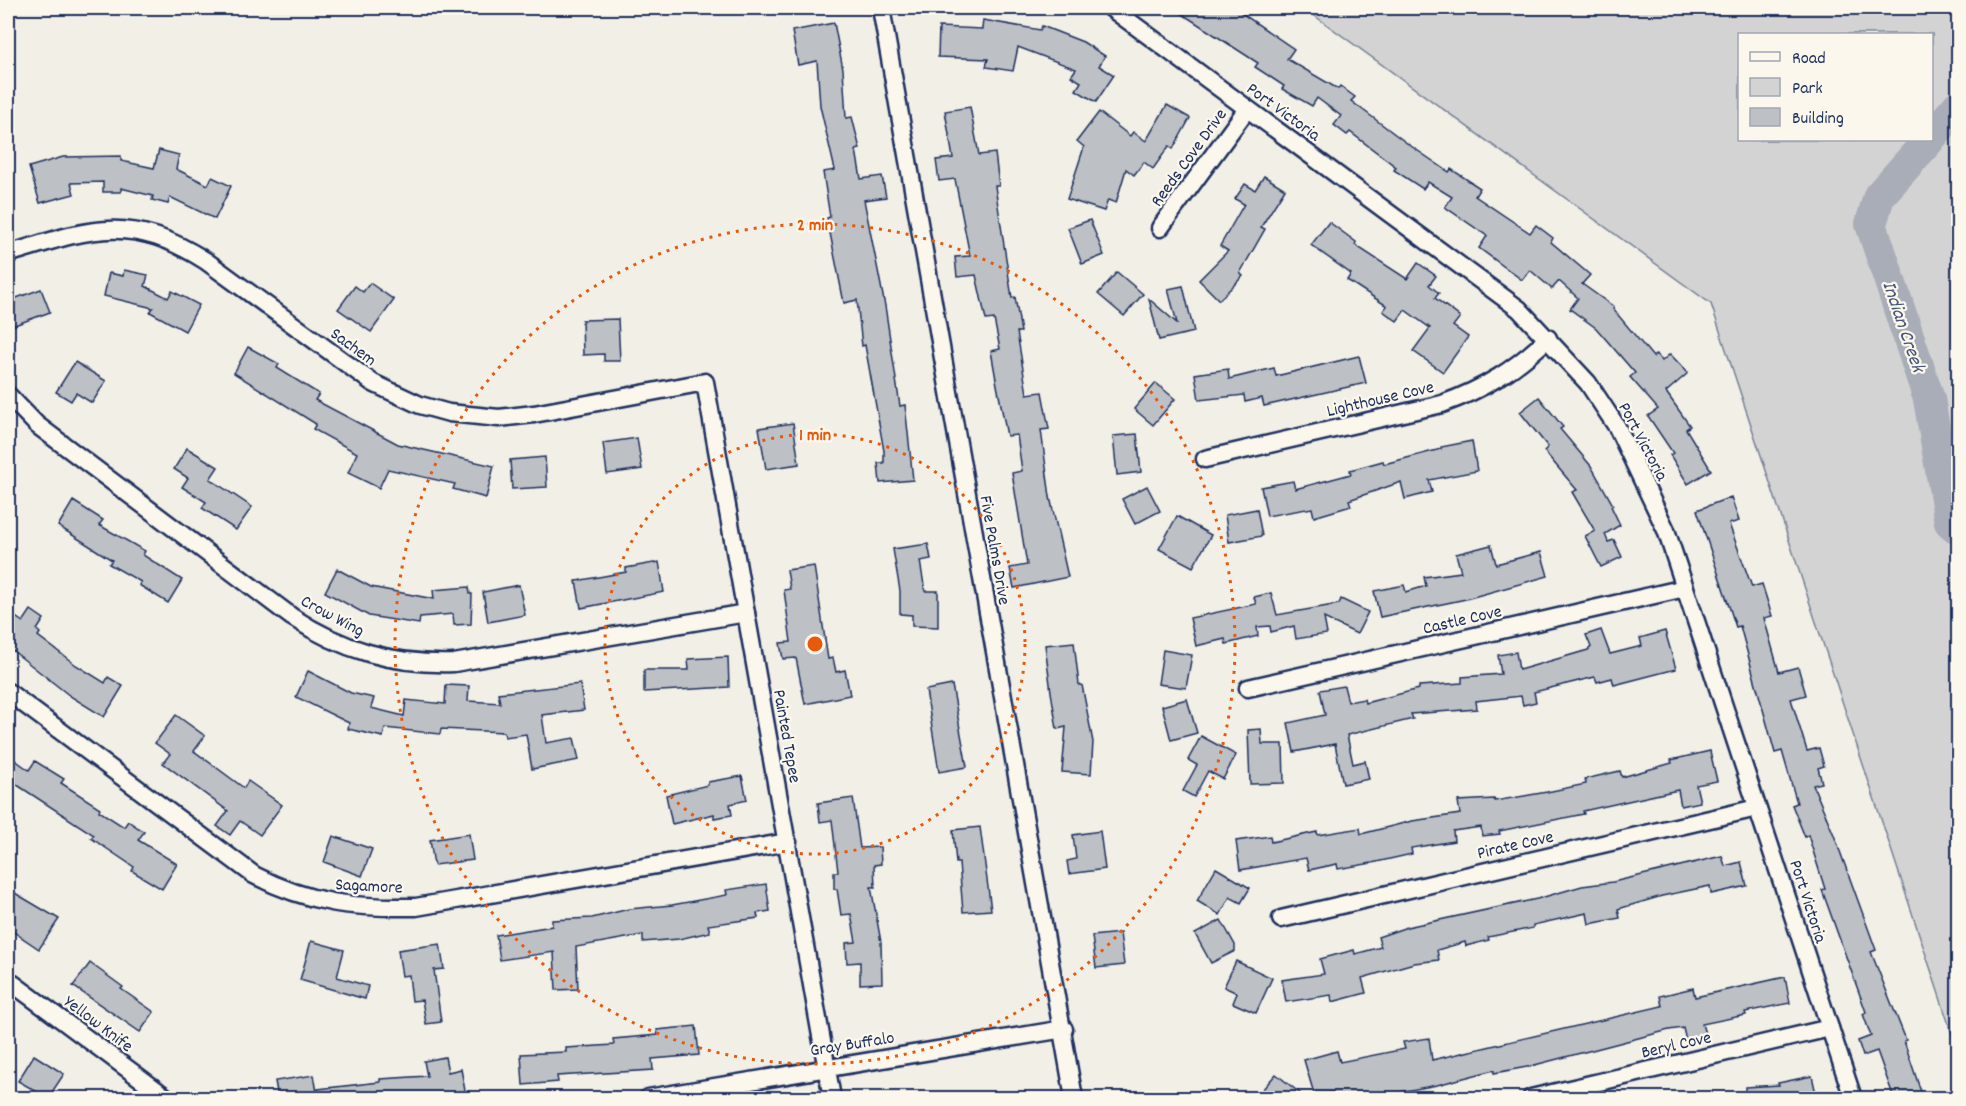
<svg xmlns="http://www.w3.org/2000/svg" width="1966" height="1106" font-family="Dekko,sans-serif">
	<rect width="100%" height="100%" fill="#f2efe6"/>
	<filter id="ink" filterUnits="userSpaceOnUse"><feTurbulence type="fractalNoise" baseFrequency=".0167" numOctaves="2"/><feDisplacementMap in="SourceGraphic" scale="12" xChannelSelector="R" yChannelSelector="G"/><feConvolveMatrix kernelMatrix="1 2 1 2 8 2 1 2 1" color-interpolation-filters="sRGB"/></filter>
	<g filter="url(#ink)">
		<path fill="#d2d3d2" stroke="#768198" stroke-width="1.5" fill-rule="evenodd" d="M1304,8H1958V1052L1711,304ZM1740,34H1932V140H1740Z"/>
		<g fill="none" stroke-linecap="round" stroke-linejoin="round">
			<g stroke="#a9adb7" stroke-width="32">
				<polyline points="1932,136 1958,106"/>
				<polyline points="1929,140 1879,196 1871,224 1929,399 1950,522 1958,529"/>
			</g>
		</g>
		<g fill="#bdc0c4" stroke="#1b2f5e" stroke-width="1.5">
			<polygon points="1173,8 1234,8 1294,49 1287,59 1338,89 1340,86 1355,97 1351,101 1408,144 1449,172 1451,169 1480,188 1475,196 1530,233 1536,225 1553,238 1551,242 1590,275 1582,284 1614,307 1613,309 1653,357 1656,354 1662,361 1670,354 1688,373 1666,392 1690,426 1686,429 1711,470 1688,484 1670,455 1673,453 1648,416 1658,409 1630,377 1635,373 1596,328 1570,309 1578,298 1559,281 1552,289 1530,270 1522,280 1479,248 1487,236 1445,207 1452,197 1428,182 1423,189 1394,170 1396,167 1350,132 1347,135 1334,125 1341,116 1317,98 1312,106 1282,89 1284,86 1255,67 1258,63"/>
			<polygon points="983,20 1040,30 1042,26 1083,42 1105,56 1099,66 1114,75 1096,102 1076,90 1081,82 1071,76 1076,69 1018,47 1013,71 986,67 988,59 938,57 939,27 982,29"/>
			<polygon points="834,23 843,69 846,118 852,117 860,149 856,150 861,179 882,176 886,197 864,200 885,306 900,406 905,405 913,480 880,483 878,463 884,463 884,451 865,345 862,346 857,300 844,303 827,218 830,217 823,172 835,170 820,106 817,61 798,65 792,31"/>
			<polygon points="1167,105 1190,118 1173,149 1169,146 1153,169 1144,162 1134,175 1126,169 1116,203 1108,200 1104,211 1067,199 1084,147 1077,141 1099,112 1130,136 1133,132 1146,141"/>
			<polygon points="970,107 979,155 995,153 999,186 995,186 1012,298 1015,297 1021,332 1017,332 1027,394 1042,392 1049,429 1041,430 1050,497 1068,577 1014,588 1010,568 1027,565 1012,473 1022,471 1017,435 1007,436 997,385 991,351 1000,349 994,319 986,320 976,275 957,277 955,257 970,256 955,179 939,181 936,160 953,158 945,111"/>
			<polygon points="159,150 179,155 176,169 208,185 212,177 231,186 215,219 170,197 168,204 152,200 153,196 121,188 121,192 103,192 103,182 71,183 74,194 40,203 29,167 63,157 121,156 121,161 154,168"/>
			<polygon points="1264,176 1285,189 1261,227 1265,229 1240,273 1243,276 1219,300 1199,280 1228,251 1220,246 1244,204 1235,199 1245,184 1255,190"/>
			<polygon points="1090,220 1104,255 1082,264 1068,228"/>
			<polygon points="1329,222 1356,242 1355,245 1407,279 1418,263 1436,276 1429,285 1439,293 1435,298 1460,317 1453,326 1468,337 1443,372 1413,351 1430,328 1405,310 1397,321 1383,311 1387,306 1347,280 1351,274 1311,245"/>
			<polygon points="124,270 148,275 145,286 168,298 172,291 199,305 185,331 150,312 153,308 104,296 109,273 123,276"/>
			<polygon points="1117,272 1143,294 1124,316 1098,294"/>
			<polygon points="370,283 394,300 371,332 338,309 355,286 363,292"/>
			<polygon points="1183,286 1194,332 1159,340 1149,299 1177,323 1168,289"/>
			<polygon points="41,289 50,312 12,326 8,312 8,301"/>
			<polygon points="618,319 620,361 604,361 604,354 583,355 582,320"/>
			<polygon points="248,347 279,364 277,368 319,394 315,400 398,444 494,466 486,498 453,489 455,484 388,469 379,488 348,473 357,453 313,429 316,424 234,373"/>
			<polygon points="1359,356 1366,383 1264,406 1262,398 1245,402 1244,395 1199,400 1195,374 1228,369 1229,379 1274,368 1276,376"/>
			<polygon points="75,362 106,381 92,403 76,393 71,401 56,392"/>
			<polygon points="1156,383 1175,399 1153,425 1134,409"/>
			<polygon points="1539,397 1563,427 1560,429 1591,466 1613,505 1611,506 1620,525 1605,534 1608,542 1614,540 1622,557 1601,567 1585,536 1595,531 1572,492 1577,490 1544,451 1548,447 1520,412"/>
			<polygon points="793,423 799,464 766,469 759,428"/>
			<polygon points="1137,434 1141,472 1117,475 1113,436"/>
			<polygon points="637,438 642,469 607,474 603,443"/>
			<polygon points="1472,441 1477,471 1429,480 1432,492 1405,499 1401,482 1349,500 1351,506 1314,517 1312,508 1267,516 1261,487 1293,481 1295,489 1351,474 1350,470 1383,461 1384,464 1441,449 1441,447"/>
			<polygon points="187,448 218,467 210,479 252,507 236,530 202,508 206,502 182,487 188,478 174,469"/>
			<polygon points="545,457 547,487 512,489 510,460"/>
			<polygon points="1147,486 1160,511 1135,524 1122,499"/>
			<polygon points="1731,497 1739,521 1729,524 1752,587 1762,584 1772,616 1764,618 1779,672 1798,667 1806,695 1791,699 1807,751 1819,748 1824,766 1818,768 1822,783 1813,785 1834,835 1876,950 1871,952 1906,1040 1904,1041 1923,1098 1894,1098 1877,1051 1863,1056 1858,1041 1871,1036 1863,1014 1866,1012 1822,890 1825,889 1808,835 1805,837 1792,805 1797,803 1782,751 1775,753 1740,626 1736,627 1697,510"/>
			<polygon points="73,501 103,520 99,525 145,551 143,555 182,580 168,603 139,585 141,582 109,564 112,560 58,526"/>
			<polygon points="1257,509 1262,536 1229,542 1225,515"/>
			<polygon points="1177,516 1211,535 1193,567 1159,549"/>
			<polygon points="928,544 931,559 920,561 925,591 938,591 938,627 912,626 912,615 900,614 900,591 893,549"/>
			<polygon points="1491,545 1496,564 1541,552 1548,576 1466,599 1380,617 1374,591 1404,585 1406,592 1426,586 1424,577 1461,572 1456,554"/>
			<polygon points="659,562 664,592 581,608 576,581 626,572 626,568"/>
			<polygon points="814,566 828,659 833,658 836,672 845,670 850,695 805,704 796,658 783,659 780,643 791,642 784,590 790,589 787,570"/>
			<polygon points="337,569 371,587 434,599 433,590 469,587 470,594 472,594 471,624 454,625 453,614 420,617 419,624 369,616 325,592"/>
			<polygon points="519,585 525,615 488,622 483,592"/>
			<polygon points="1271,593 1277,615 1339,604 1341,599 1368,612 1357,634 1324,618 1327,634 1296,639 1294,626 1271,632 1270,626 1257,627 1258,636 1226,644 1225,639 1196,646 1190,618 1256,604 1254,597"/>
			<polygon points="31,610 44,619 37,630 40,633 38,636 76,665 105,683 108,677 123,686 104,717 70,696 8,647 8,612 23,622"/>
			<polygon points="1601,630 1610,654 1642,646 1640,638 1665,631 1676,669 1614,685 1612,678 1597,682 1595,677 1534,692 1536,702 1523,705 1521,696 1476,701 1477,709 1411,714 1413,719 1347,735 1353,764 1365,761 1369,779 1343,784 1335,744 1294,752 1288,723 1325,715 1320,690 1344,686 1348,702 1364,699 1365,703 1419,689 1419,686 1462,683 1462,677 1501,674 1498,655 1516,652 1519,670 1588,650 1591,647 1586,635"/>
			<polygon points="1074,642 1079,685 1082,685 1093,742 1091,774 1062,772 1066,727 1057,729 1051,692 1045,645"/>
			<polygon points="1163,650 1192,655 1186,688 1158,684"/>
			<polygon points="728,657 729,687 644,692 644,670 689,670 688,659"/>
			<polygon points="308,671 351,693 374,698 371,708 404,716 406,700 445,704 446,685 469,686 468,701 500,703 498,693 580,684 584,710 542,715 546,743 574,738 579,760 532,769 526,734 505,737 504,732 441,729 440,734 385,728 383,737 348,729 349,723 296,697"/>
			<polygon points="952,685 967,767 939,772 926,690"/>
			<polygon points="1187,699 1197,733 1171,740 1162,706"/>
			<polygon points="176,715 205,736 194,751 244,788 248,781 282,805 260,835 240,821 230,835 217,826 228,811 163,763 170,754 155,743"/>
			<polygon points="1261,729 1262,744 1283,744 1284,783 1250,784 1248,730"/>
			<polygon points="1201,736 1236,755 1223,779 1208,771 1194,797 1183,791 1197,765 1188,760"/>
			<polygon points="1710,751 1717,781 1696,785 1700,802 1681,806 1678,790 1583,811 1584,814 1499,831 1500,834 1482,836 1481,827 1453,831 1454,841 1411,848 1412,854 1372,863 1338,869 1337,864 1309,870 1306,858 1240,870 1236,841 1270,836 1271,842 1317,832 1318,835 1360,828 1361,834 1412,821 1460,814 1458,801 1494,799 1495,801 1547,792 1586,784 1585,779 1620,771 1622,777 1672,763 1671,760"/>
			<polygon points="8,755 29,770 35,761 64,779 61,783 100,808 99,811 124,827 128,821 144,832 138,840 177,864 162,889 132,871 134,867 91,838 94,835 8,779"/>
			<polygon points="742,776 747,800 730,804 732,815 714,818 714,814 672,824 666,795 708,785 708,782"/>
			<polygon points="853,798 860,848 880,847 881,864 874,865 875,887 871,887 881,942 882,983 860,984 860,962 847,963 846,943 856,942 851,914 841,915 837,889 834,889 834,872 838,872 832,820 820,822 818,803"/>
			<polygon points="980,827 991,910 963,912 959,863 956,863 953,830"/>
			<polygon points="1100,831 1105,869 1069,874 1067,861 1076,859 1073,835"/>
			<polygon points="469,834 473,860 434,865 430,840"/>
			<polygon points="333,836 372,849 362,876 324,862"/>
			<polygon points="1722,856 1725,866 1741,862 1747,886 1711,894 1710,886 1662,896 1618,909 1620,918 1589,924 1587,913 1533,925 1533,928 1488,937 1489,940 1466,946 1465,942 1437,950 1439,960 1414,963 1362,978 1366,993 1332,1002 1331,995 1286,1002 1282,980 1324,974 1320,959 1354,950 1355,954 1381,947 1378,937 1407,927 1537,899 1582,886 1613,882"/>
			<polygon points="1216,868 1250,888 1241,903 1230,897 1220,915 1197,901"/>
			<polygon points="766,884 770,911 757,913 758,918 708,925 710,932 679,939 643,942 643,935 576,947 578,989 556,990 554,952 500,960 496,935 552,926 552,920 592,918 629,909 672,905 727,895 726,890"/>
			<polygon points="8,889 59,919 39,949 8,928"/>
			<polygon points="1221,920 1235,945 1235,951 1211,963 1195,934"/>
			<polygon points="1120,933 1124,965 1096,968 1092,936"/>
			<polygon points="311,941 344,950 337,977 368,986 365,999 300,980"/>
			<polygon points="440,944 444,969 434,970 441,1022 426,1024 422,1000 412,1001 409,975 402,976 398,950"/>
			<polygon points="1236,961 1272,978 1256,1013 1233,1003 1237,993 1224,987"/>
			<polygon points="90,963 123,987 121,989 154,1012 140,1032 73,986"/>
			<polygon points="1785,977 1790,1003 1745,1012 1746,1015 1702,1024 1707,1040 1687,1045 1683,1028 1669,1030 1527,1067 1494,1073 1494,1070 1437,1085 1394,1093 1395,1098 1335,1098 1333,1092 1315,1097 1304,1060 1337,1051 1340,1062 1405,1049 1403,1042 1429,1038 1432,1060 1662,1006 1660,996 1693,988 1695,997"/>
			<polygon points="696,1026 699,1055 652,1059 653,1070 557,1076 558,1082 523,1085 521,1054 566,1052 566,1048 614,1045 613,1039 658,1035 657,1030"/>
			<polygon points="34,1055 64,1074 48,1098 18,1081"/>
			<polygon points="445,1057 448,1072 461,1069 466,1096 319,1098 318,1089 380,1082 380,1079 427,1076 424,1061"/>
			<polygon points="1276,1074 1306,1098 1255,1098"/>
			<polygon points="314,1075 318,1098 278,1098 275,1081"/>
			<polygon points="1812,1076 1817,1098 1745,1098 1745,1087 1779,1085 1778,1083"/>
		</g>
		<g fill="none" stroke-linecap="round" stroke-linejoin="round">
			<defs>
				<g id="street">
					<polyline points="881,8 1074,1098"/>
					<polyline points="1111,8 1519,309 1588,383 1617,427 1666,530 1853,1098"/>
					<polyline points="1160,228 1247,109"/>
					<path d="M8,254C89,229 129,212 206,261L373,383L420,405L449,413L499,418L534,414L705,382L832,1098"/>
					<path d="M8,395L37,425L292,617C342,650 393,665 454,663L746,613"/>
					<path d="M1205,459L1442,404C1484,389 1516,369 1548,338"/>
					<polyline points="1248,688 1685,588"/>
					<path d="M8,692L254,875C310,904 354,908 416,907L788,842"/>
					<polyline points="1281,919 1757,808"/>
					<polyline points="8,980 167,1098"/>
					<polyline points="648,1098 1064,1029"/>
					<polyline points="1531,1098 1830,1028"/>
				</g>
			</defs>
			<use href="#street" stroke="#1b2f5e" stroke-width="21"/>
			<use href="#street" stroke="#fbf7ec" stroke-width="16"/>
		</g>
	</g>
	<g fill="none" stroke="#e8590c" stroke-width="3" stroke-dasharray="3 6">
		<circle cx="815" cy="644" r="210"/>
		<circle cx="815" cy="644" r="420"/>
	</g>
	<g text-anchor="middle" stroke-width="4.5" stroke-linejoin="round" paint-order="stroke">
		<g font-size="18" fill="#1b2f5e" stroke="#fbf7ec">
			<text transform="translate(1284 111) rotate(36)" y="6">Port Victoria</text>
			<text transform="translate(1188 157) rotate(-54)" y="6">Reeds Cove Drive</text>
			<text transform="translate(354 346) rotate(36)" y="6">Sachem</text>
			<text transform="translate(1380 398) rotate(-13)" y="6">Lighthouse Cove</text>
			<text transform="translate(1644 441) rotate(62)" y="6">Port Victoria</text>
			<text transform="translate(996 550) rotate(80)" y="6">Five Palms Drive</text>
			<text transform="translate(333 615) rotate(28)" y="6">Crow Wing</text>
			<text transform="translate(1462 619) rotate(-13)" y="6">Castle Cove</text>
			<text transform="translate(788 736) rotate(80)" y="6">Painted Tepee</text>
			<text transform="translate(1515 844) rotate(-13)" y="6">Pirate Cove</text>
			<text transform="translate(369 885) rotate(3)" y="6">Sagamore</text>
			<text transform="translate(1809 901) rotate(72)" y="6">Port Victoria</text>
			<text transform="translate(99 1023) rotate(37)" y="6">Yellow Knife</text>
			<text transform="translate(852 1043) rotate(-9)" y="6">Gray Buffalo</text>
			<text transform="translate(1676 1044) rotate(-13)" y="6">Beryl Cove</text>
		</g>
		<g font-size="20" font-style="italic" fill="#465579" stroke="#fbf7ec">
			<text transform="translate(1905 326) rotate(71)" y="7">Indian Creek</text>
		</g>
	</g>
	<circle cx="815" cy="644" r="9" fill="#e8590c" stroke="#fbf7ec" stroke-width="3"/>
	<g font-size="18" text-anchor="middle" font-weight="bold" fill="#e8590c" stroke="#fbf7ec" stroke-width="4.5" stroke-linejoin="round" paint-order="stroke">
		<text x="815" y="230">2 min</text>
		<text x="815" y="440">1 min</text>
	</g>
	<rect width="1966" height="1106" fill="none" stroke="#fbf7ec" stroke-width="30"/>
	<rect x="15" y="15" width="1936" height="1076" fill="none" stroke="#1b2f5e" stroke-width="2" filter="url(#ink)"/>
	<rect x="1738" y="33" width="195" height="108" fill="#fbf7ec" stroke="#a1a7b3" stroke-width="1.5"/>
	<rect x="1750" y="52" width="30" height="9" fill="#fbf7ec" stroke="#a1a7b3" stroke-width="1.5"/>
	<text x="1792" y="63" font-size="18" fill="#1b2f5e">Road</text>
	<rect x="1750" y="78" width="30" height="18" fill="#d2d3d2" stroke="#a1a7b3" stroke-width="1.5"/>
	<text x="1792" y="93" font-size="18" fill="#1b2f5e">Park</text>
	<rect x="1750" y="108" width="30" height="18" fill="#bdc0c4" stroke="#a1a7b3" stroke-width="1.5"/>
	<text x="1792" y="123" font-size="18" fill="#1b2f5e">Building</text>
</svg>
